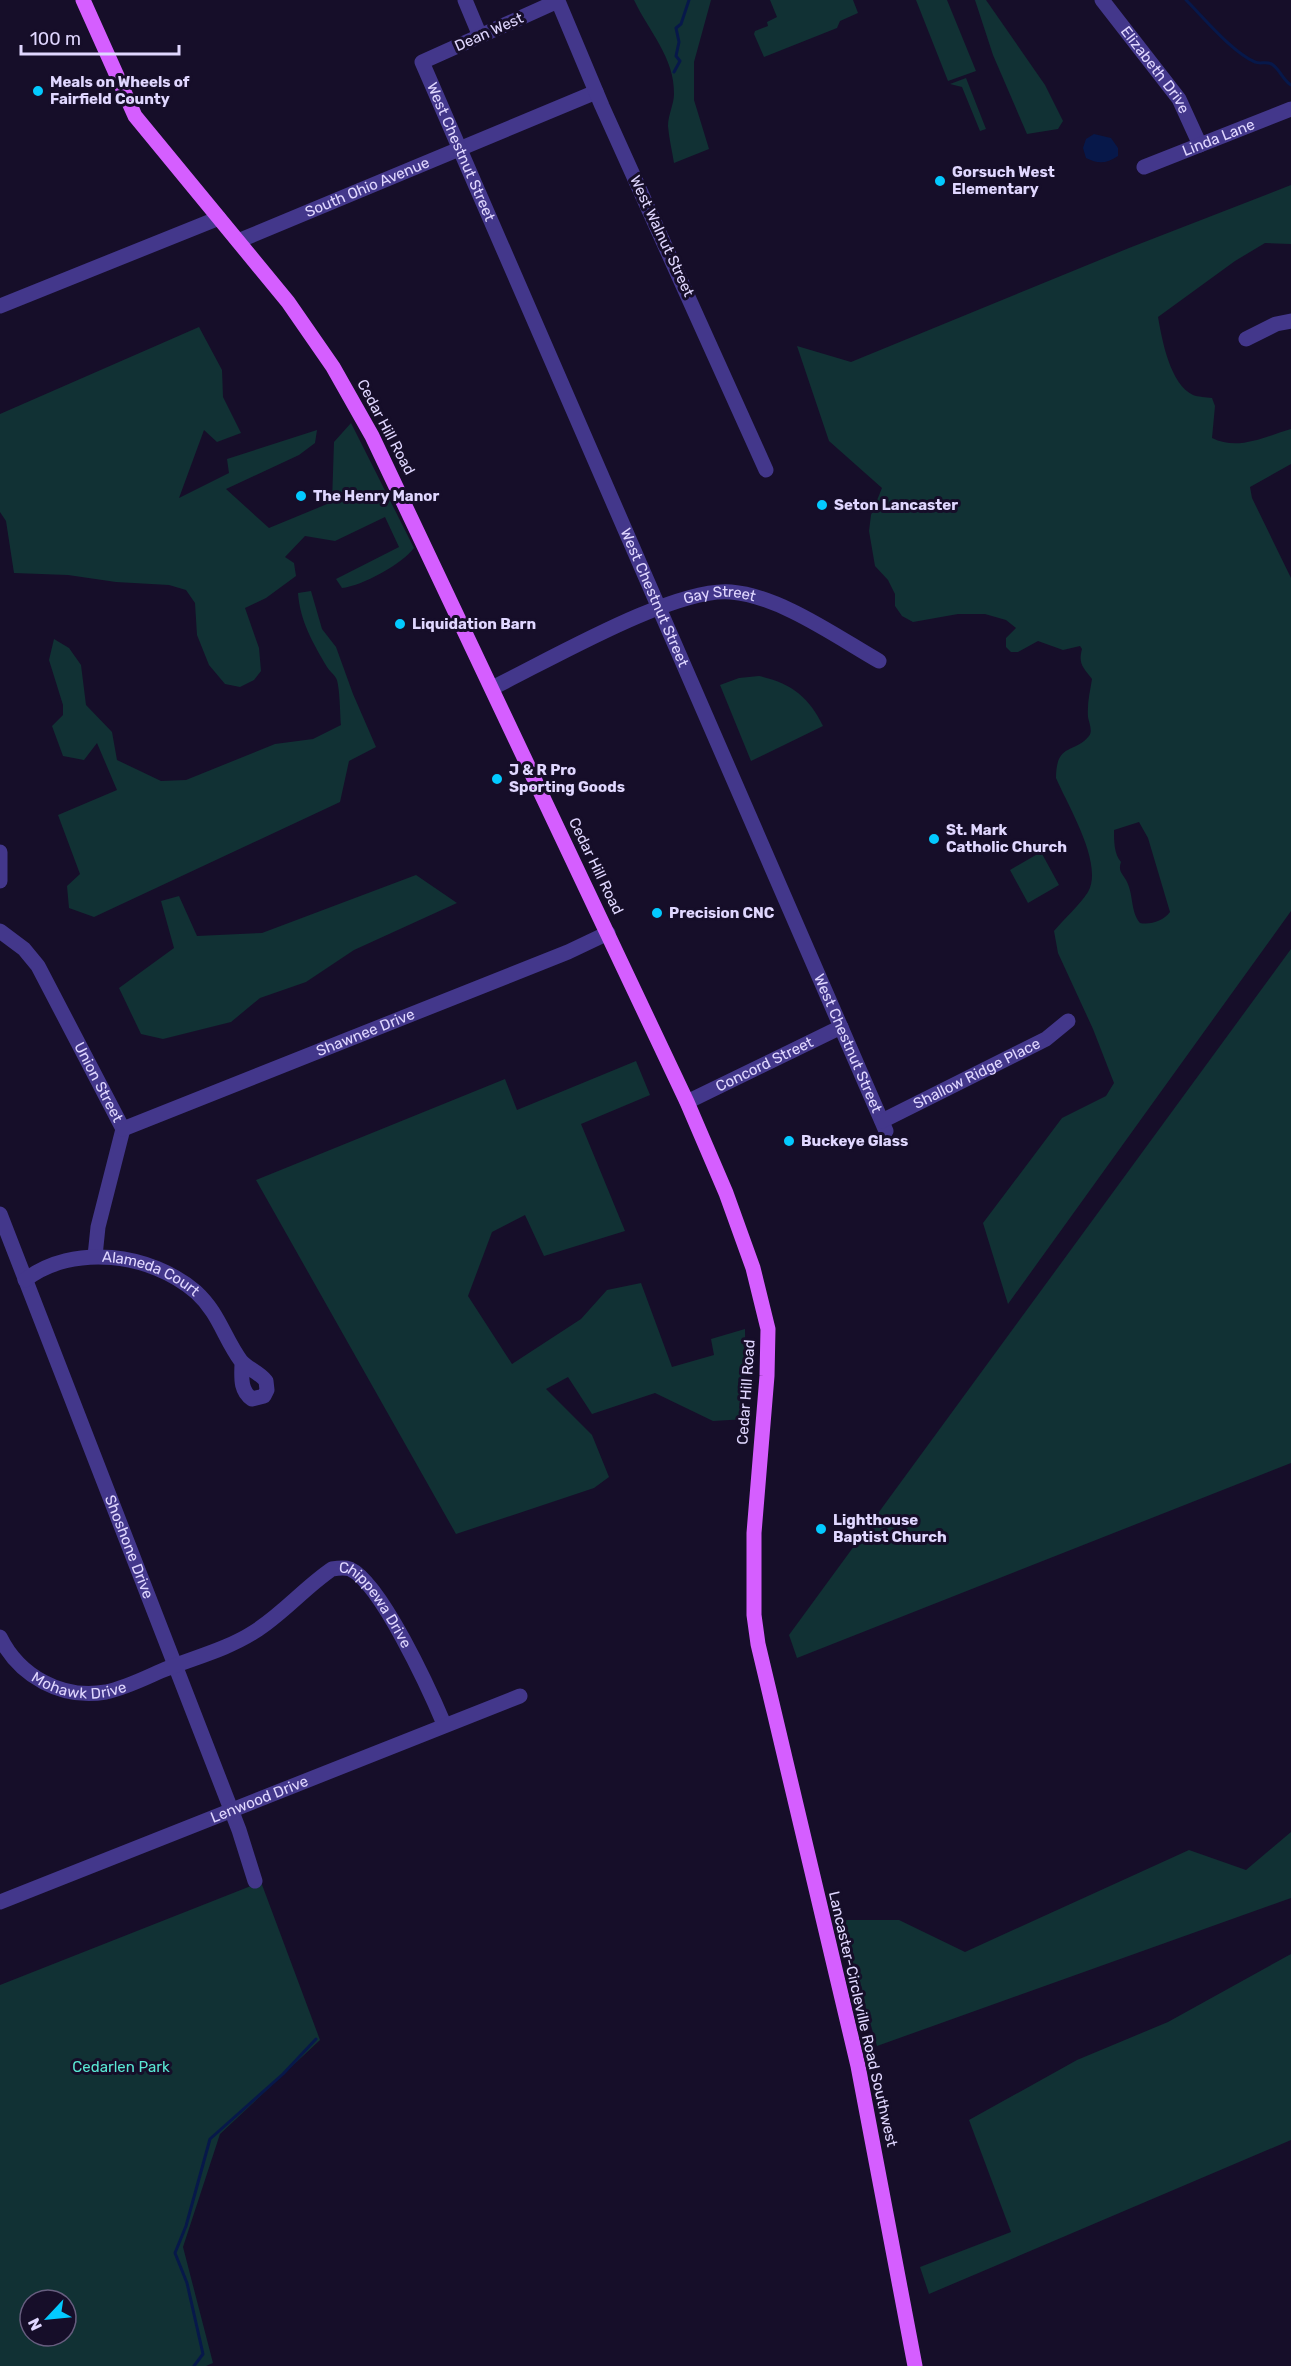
<svg xmlns="http://www.w3.org/2000/svg" width="1291" height="2366" font-family="Rubik,sans-serif">
	<rect width="100%" height="100%" fill="#160e29"/>
	<g fill="#113134" fill-rule="evenodd">
		<path d="M634,0H711L694,62V100L709,149L674,163C672,151 669,138 668,126C668,115 674,104 674,94C675,58 648,30 634,0Z"/>
		<polygon points="770,0 853,0 858,13 840,21 837,28 764,57 754,34 755,31 768,26 767,22 777,17"/>
		<polygon points="916,0 947,0 976,71 948,81"/>
		<polygon points="975,0 986,0 1045,85 1063,121 1058,129 1027,134 993,55"/>
		<polygon points="966,78 986,129 980,131 962,87 950,84"/>
		<path d="M1291,185V244L1265,243L1235,261L1158,317C1162,340 1170,384 1193,395C1198,397 1206,397 1212,398L1215,406L1212,438C1238,451 1264,437 1291,429V464L1250,487L1252,498L1291,578V911L1008,1304L983,1223L1062,1118L1106,1096L1114,1083L1093,1029L1058,953L1054,931C1064,919 1079,906 1088,892C1104,864 1068,806 1056,778C1056,742 1075,754 1089,736C1093,731 1089,723 1088,717C1087,703 1090,692 1092,679C1083,667 1078,664 1082,649L1080,646L1063,650L1038,641L1018,652H1011L1006,647V638L1016,628L1006,620L985,614H958L913,622L902,616L895,606V594L888,580L875,566L869,531L871,515L882,488L829,441L797,346L851,362L1129,248ZM1139,822L1148,838L1170,912C1163,921 1151,925 1140,923C1130,911 1134,894 1126,880C1122,873 1118,871 1121,862C1114,854 1114,841 1114,830Z"/>
		<path d="M199,327L222,370L223,397L241,433L217,442L204,430L179,498L229,473L227,459L317,430L315,443L299,455L226,489L269,528L332,502L334,442L351,423L414,548C402,564 362,586 342,588L336,579L399,547L385,517L335,541L305,536L285,557L294,563L296,576L266,598L245,608L259,648L261,671L254,680L240,687L225,684L209,665L197,635L195,603L186,590L169,585L116,582L68,575L14,573L6,521L0,512V414Z"/>
		<path d="M311,591L322,629L336,647L353,694L376,747L349,761L340,802L94,917L69,908L67,886L80,874L58,815L117,790L97,743L84,760L63,756L52,726L63,715V705L49,660L54,639L69,648L81,665L86,705L112,732L117,760L161,781L186,780L275,744L313,739L341,725C340,715 340,685 336,678C334,674 329,671 327,667C313,643 300,621 298,593Z"/>
		<path d="M759,676C791,683 809,697 823,726L751,761L720,685L739,678Z"/>
		<polygon points="1041,852 1059,885 1028,903 1010,870"/>
		<polygon points="416,875 457,903 354,950 306,982 260,998 231,1022 163,1039 141,1034 119,988 174,948 161,901 179,896 197,936 262,933"/>
		<polygon points="1291,949 1291,1463 797,1658 789,1635"/>
		<polygon points="636,1061 650,1095 581,1124 625,1231 544,1256 525,1215 492,1232 468,1296 512,1364 581,1319 607,1290 641,1283 672,1367 714,1355 711,1339 745,1329 746,1419 713,1421 655,1393 592,1414 568,1377 546,1389 592,1435 609,1477 594,1488 456,1534 256,1180 505,1079 517,1110"/>
		<polygon points="1291,1832 1291,1898 877,2046 840,1920 899,1920 965,1952 1189,1850 1246,1870"/>
		<path d="M261,1882L320,2040L220,2134L183,2247L213,2363L206,2366H0V1985ZM30,2300H66V2336H30Z"/>
		<polygon points="1291,1954 1291,2140 929,2294 920,2267 1011,2232 969,2120 1077,2060 1168,2022"/>
	</g>
	<path fill="#07184a" d="M1094,134L1111,138L1118,148V156C1106,164 1098,164 1086,158L1083,148L1086,139Z"/>
	<g fill="none" stroke-linecap="round" stroke-linejoin="round">
		<g stroke="#07184a" stroke-width="3">
			<path d="M1186,0C1204,18 1232,52 1255,62C1261,65 1267,60 1273,65C1280,70 1283,80 1291,85"/>
			<polyline points="674,72 680,61 676,56 679,42 676,28 681,24 689,0"/>
			<polyline points="194,2366 203,2354 187,2283 175,2253 186,2226 210,2139 283,2074 316,2039"/>
		</g>
		<g stroke="#43378b" stroke-width="15">
			<polyline points="465,0 480,36"/>
			<path id="s1" d="M1102,0L1179,99L1200,145"/>
			<path id="s2" d="M1144,167L1291,109"/>
			<path id="s3" d="M238,241L596,92"/>
			<polyline points="0,306 219,218"/>
			<polyline points="1246,339 1276,324 1291,321"/>
			<path id="s4" d="M766,470L602,106L558,1L422,62L886,1131"/>
			<path id="s5" d="M492,688C548,661 674,587 731,592C780,596 837,637 879,661"/>
			<polyline points="0,852 0,881"/>
			<path id="s6" d="M0,931L24,949L38,966L123,1129L98,1227L95,1256"/>
			<path id="s7" d="M687,1102L841,1027"/>
			<path id="s8" d="M882,1121L1046,1039L1068,1021"/>
			<path id="s9" d="M123,1129L568,952L608,933"/>
			<path id="s10" d="M0,1214L239,1830L255,1881"/>
			<path id="s11" d="M25,1280C73,1243 151,1253 196,1292C219,1313 224,1338 241,1361C248,1369 259,1372 266,1381L267,1390L264,1396L252,1399C239,1390 242,1375 242,1362"/>
			<path id="s12" d="M0,1637C19,1676 62,1700 106,1692C125,1688 143,1679 161,1671C192,1658 226,1650 254,1632C283,1614 304,1588 332,1569C338,1568 344,1567 350,1569C381,1583 430,1691 444,1724"/>
			<path id="s13" d="M0,1902L520,1696"/>
		</g>
		<polyline stroke="#d55eff" stroke-width="15" points="83,0 135,116 288,302 333,367 372,436 687,1102 726,1193 753,1268 768,1329 767,1376 754,1533 754,1615 758,1644 858,2066 915,2366"/>
	</g>
	<g fill="#03caff" stroke="#160e29" stroke-width="2">
		<circle cx="38" cy="91" r="6"/>
		<circle cx="940" cy="181" r="6"/>
		<circle cx="301" cy="496" r="6"/>
		<circle cx="822" cy="505" r="6"/>
		<circle cx="400" cy="624" r="6"/>
		<circle cx="497" cy="779" r="6"/>
		<circle cx="934" cy="839" r="6"/>
		<circle cx="657" cy="913" r="6"/>
		<circle cx="789" cy="1141" r="6"/>
		<circle cx="821" cy="1529" r="6"/>
	</g>
	<g text-anchor="middle" stroke-width="6" stroke-linejoin="round" paint-order="stroke">
		<g font-size="15" fill="#e0d7ff" stroke="#160e29">
			<text transform="translate(489 32) rotate(-24)" y="5">Dean West</text>
			<text dy="5" stroke="none"><textPath href="#s1" startOffset="88">Elizabeth Drive</textPath></text>
			<text dy="5" stroke="none"><textPath href="#s2" startOffset="80">Linda Lane</textPath></text>
			<text dy="5" stroke="none"><textPath href="#s4" startOffset="760">West Chestnut Street</textPath></text>
			<text dy="5" stroke="none"><textPath href="#s3" startOffset="140">South Ohio Avenue</textPath></text>
			<text transform="translate(662 236) rotate(65)" y="5">West Walnut Street</text>
			<text transform="translate(386 427) rotate(62)" y="5">Cedar Hill Road</text>
			<text dy="5" stroke="none"><textPath href="#s4" startOffset="1246">West Chestnut Street</textPath></text>
			<text dy="5" stroke="none"><textPath href="#s5" startOffset="248">Gay Street</textPath></text>
			<text transform="translate(596 866) rotate(64)" y="5">Cedar Hill Road</text>
			<text dy="5" stroke="none"><textPath href="#s9" startOffset="261">Shawnee Drive</textPath></text>
			<text dy="5" stroke="none"><textPath href="#s4" startOffset="1732">West Chestnut Street</textPath></text>
			<text dy="5" stroke="none"><textPath href="#s7" startOffset="86">Concord Street</textPath></text>
			<text dy="5" stroke="none"><textPath href="#s8" startOffset="106">Shallow Ridge Place</textPath></text>
			<text dy="5" stroke="none"><textPath href="#s6" startOffset="183">Union Street</textPath></text>
			<text dy="5" stroke="none"><textPath href="#s11" startOffset="134">Alameda Court</textPath></text>
			<text transform="translate(746 1392) rotate(-86)" y="5">Cedar Hill Road</text>
			<text dy="5" stroke="none"><textPath href="#s10" startOffset="357">Shoshone Drive</textPath></text>
			<text dy="5" stroke="none"><textPath href="#s12" startOffset="450">Chippewa Drive</textPath></text>
			<text dy="5" stroke="none"><textPath href="#s12" startOffset="100">Mohawk Drive</textPath></text>
			<text dy="5" stroke="none"><textPath href="#s13" startOffset="279">Lenwood Drive</textPath></text>
			<text transform="translate(863 2019) rotate(77)" y="5">Lancaster-Circleville Road Southwest</text>
		</g>
		<g font-size="15" font-weight="bold" fill="#e0d7ff" stroke="#160e29" text-anchor="start">
			<text x="50" y="87">Meals on Wheels of<tspan x="50" dy="17">Fairfield County</tspan></text>
			<text x="952" y="177">Gorsuch West<tspan x="952" dy="17">Elementary</tspan></text>
			<text x="313" y="501">The Henry Manor</text>
			<text x="834" y="510">Seton Lancaster</text>
			<text x="412" y="629">Liquidation Barn</text>
			<text x="509" y="775">J &amp; R Pro<tspan x="509" dy="17">Sporting Goods</tspan></text>
			<text x="946" y="835">St. Mark<tspan x="946" dy="17">Catholic Church</tspan></text>
			<text x="669" y="918">Precision CNC</text>
			<text x="801" y="1146">Buckeye Glass</text>
			<text x="833" y="1525">Lighthouse<tspan x="833" dy="17">Baptist Church</tspan></text>
		</g>
		<g font-size="15" fill="#5ae8d4" stroke="#160e29">
			<text x="121" y="2072">Cedarlen Park</text>
		</g>
	</g>
	<g transform="translate(48 2318) rotate(244)"><circle r="28" fill="#160e29" stroke="#675e7f" stroke-width="1.5"/>
	<path d="M0-4.5L10 22L0 15L-10 22Z" fill="#03caff"/>
	<text y="-9" font-size="16" font-weight="bold" text-anchor="middle" fill="#e0d7ff">N</text>
	</g>
	<path d="M21 45v9h158v-9" fill="none" stroke="#e0d7ff" stroke-width="3"/>
	<text x="30" y="45" font-size="18" fill="#e0d7ff" stroke="#160e29" stroke-width="4.5" paint-order="stroke">100 m</text>
</svg>
